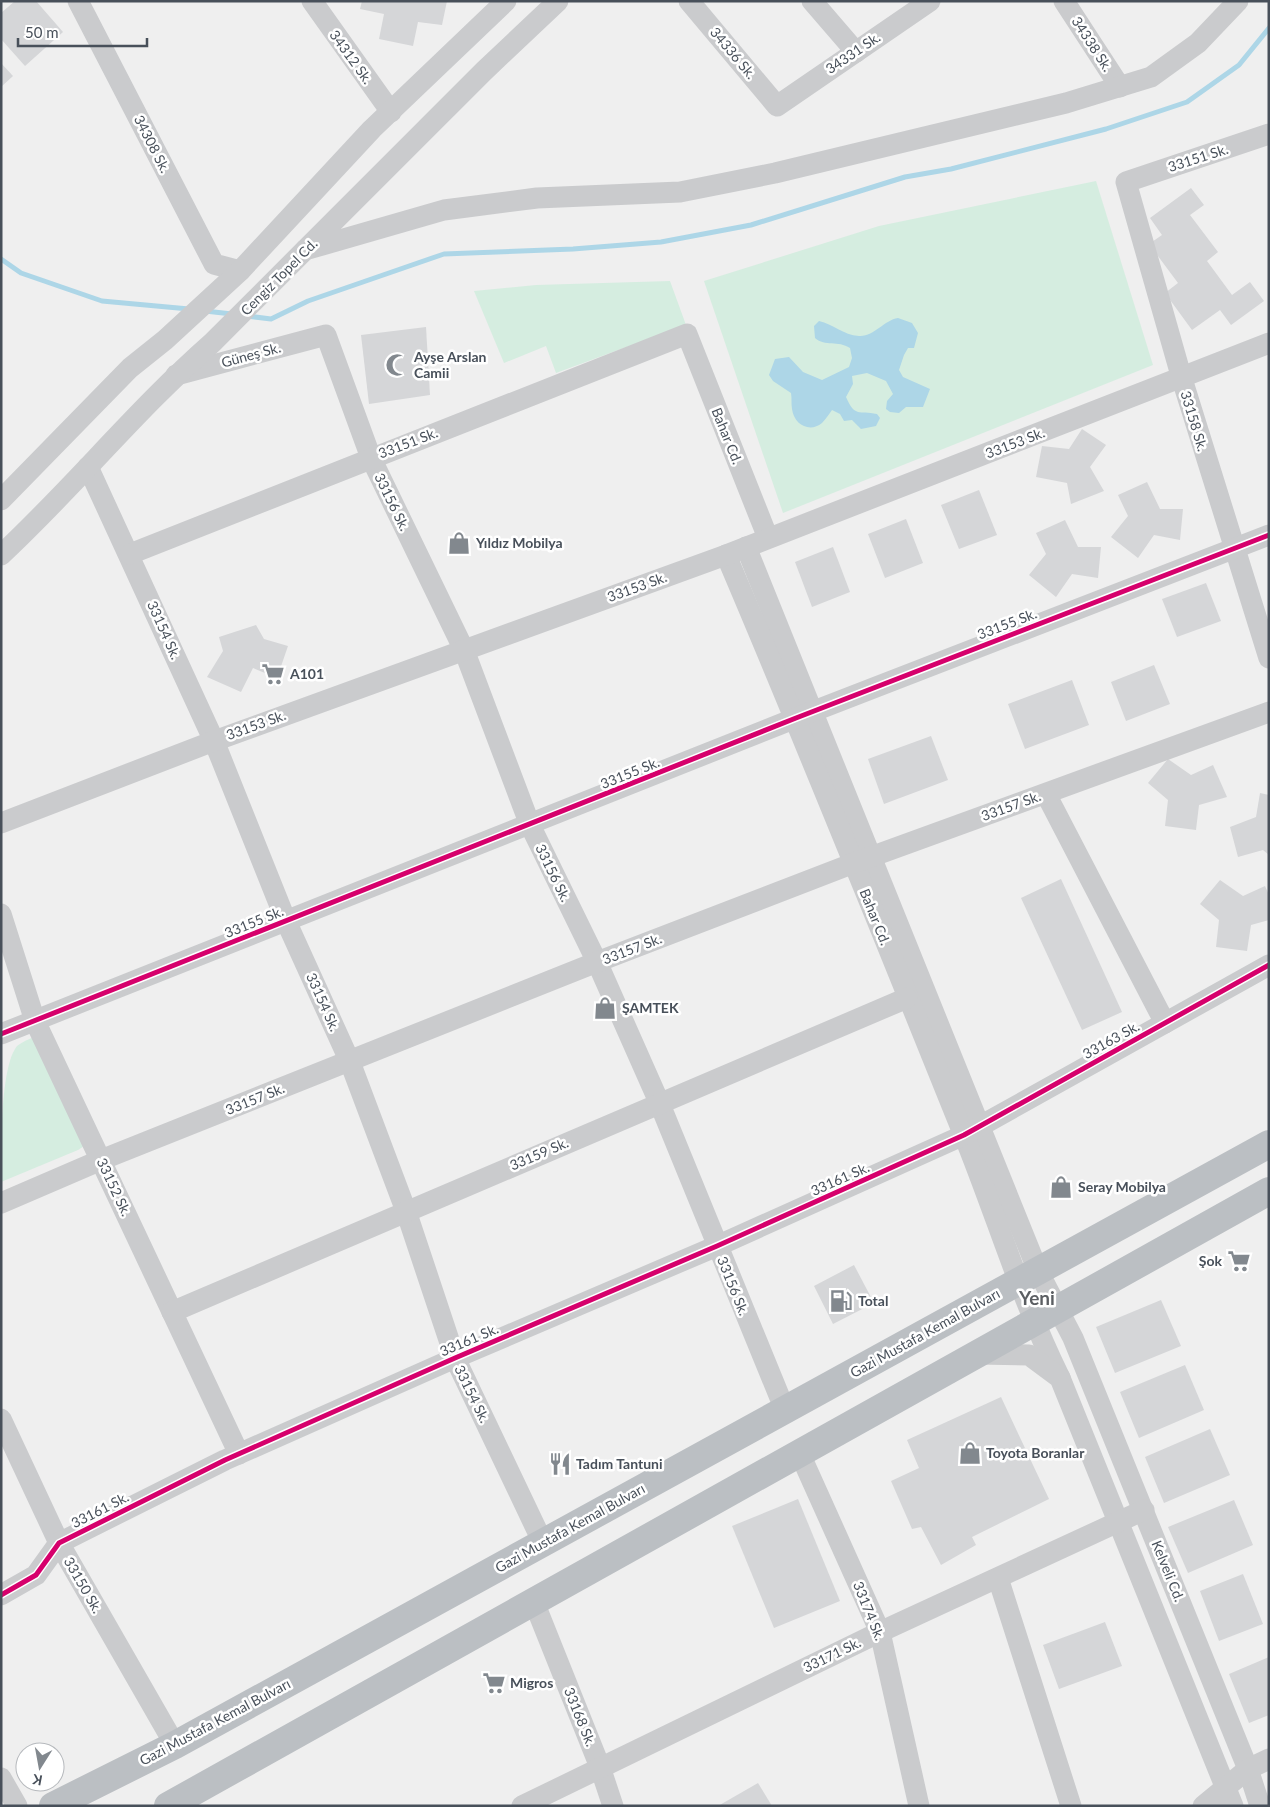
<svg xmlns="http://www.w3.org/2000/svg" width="1270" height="1807" font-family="Lato,sans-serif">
	<rect width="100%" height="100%" fill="#efefef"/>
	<g fill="#d5ede0">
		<polygon points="1096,181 1153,365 783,513 704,281 879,226"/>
		<polygon points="670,281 686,325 556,373 546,346 504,363 474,291 536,285"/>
		<path d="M34,1037L92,1141L78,1150L1,1182C1,1151 0,1067 17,1046C22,1042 29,1039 34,1037Z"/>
	</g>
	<path fill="#add6e7" d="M898,318L912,323L918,333L914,348H908L904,355L899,370L903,377L930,389L923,407H906L899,413L890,412L886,409L887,401L893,394L886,381L867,373L852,376L853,384L846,397C855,418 859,410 877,414L880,418L876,426L861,429L852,420L844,421L840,414L832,410C829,414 826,419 822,423C810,433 794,425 792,409C791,403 792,399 791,393L773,381L769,375L775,359L789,357L803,372L822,380L849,367L852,358L850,348C838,340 825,347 815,338L814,326L819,321C833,324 843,335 859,336C874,337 884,320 898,318Z"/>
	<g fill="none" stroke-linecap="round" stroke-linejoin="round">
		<g stroke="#add6e7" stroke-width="5">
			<polyline points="1,259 21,273 102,301 189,309"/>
			<polyline points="205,311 232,314"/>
			<polyline points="247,316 271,319 308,301 444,254 573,249 661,242 751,225 905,177 951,169 1106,129 1187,102 1239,65 1269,28"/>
		</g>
	</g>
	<g fill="#d5d6d8">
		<polygon points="15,1 36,1 63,32 25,66 1,39 1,13"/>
		<polygon points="362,1 447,1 442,25 418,22 413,46 379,39 384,14 360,9"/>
		<polygon points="1,63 13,76 1,87"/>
		<polygon points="1191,188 1204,205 1190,215 1218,252 1207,261 1232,295 1250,282 1264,301 1231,325 1220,310 1192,330 1165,293 1178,283 1149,244 1162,235 1150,218"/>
		<polygon points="426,327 430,395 369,404 361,335"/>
		<polygon points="1082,429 1106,445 1090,467 1104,491 1071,504 1067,483 1036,477 1042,446 1069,449"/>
		<polygon points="1147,482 1160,509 1183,509 1180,540 1154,535 1138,558 1111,537 1128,516 1118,495"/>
		<polygon points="979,490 997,535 959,549 941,505"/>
		<polygon points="906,519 923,563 885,578 868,534"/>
		<polygon points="1065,520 1078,547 1101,547 1098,578 1072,574 1056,597 1029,575 1046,554 1036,533"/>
		<polygon points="833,547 850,592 812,607 795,562"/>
		<polygon points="1206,583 1221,621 1177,637 1162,599"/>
		<polygon points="256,625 264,639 288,646 277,678 253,668 241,692 207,677 223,651 219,637"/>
		<polygon points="1154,665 1170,704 1126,721 1111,682"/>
		<polygon points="1072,680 1089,725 1025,749 1008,704"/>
		<polygon points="931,736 948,780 884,804 868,759"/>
		<polygon points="1168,759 1191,775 1213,765 1227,797 1199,805 1196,830 1165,826 1168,800 1148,783"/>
		<polygon points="1260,793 1269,795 1269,855 1263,850 1238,857 1230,827 1256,817"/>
		<polygon points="1061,879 1122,1012 1082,1030 1021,898"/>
		<polygon points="1220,880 1243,896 1265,886 1269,895 1269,920 1251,925 1247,951 1216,947 1219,920 1200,904"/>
		<polygon points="854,1265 874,1303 833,1324 814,1286"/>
		<polygon points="1161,1300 1181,1346 1115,1373 1096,1327"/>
		<polygon points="1185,1365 1204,1410 1139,1438 1120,1392"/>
		<polygon points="1001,1397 1049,1499 972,1537 976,1545 941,1565 921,1527 912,1529 891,1481 919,1468 907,1440"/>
		<polygon points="1210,1429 1230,1475 1164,1503 1145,1457"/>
		<polygon points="798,1499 840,1601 774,1628 732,1526"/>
		<polygon points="1234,1500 1253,1545 1188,1573 1168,1527"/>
		<polygon points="1243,1574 1263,1624 1219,1641 1200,1591"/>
		<polygon points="1105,1622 1122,1666 1059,1689 1043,1645"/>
		<polygon points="1269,1657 1269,1715 1249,1723 1229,1674"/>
		<polygon points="758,1783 772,1806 718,1806"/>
	</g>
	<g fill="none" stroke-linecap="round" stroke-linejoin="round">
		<g stroke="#cacbcd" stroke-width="21">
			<polyline points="78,1 214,264 240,271"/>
			<polyline points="312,1 391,112"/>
			<polyline points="689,1 777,106 930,1"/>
			<polyline points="812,1 856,52"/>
			<polyline points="1064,1 1120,87"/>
			<polyline points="1269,134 1126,182 1182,379 1269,658"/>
			<polyline points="305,250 444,210 537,198 680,192 775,173 1066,103 1151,77 1198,43 1238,1"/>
			<polyline points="176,375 326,335 371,458 464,650 530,825 597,962 659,1102 785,1410"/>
			<polyline points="88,467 214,741 286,921 350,1062 406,1211 455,1358 543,1543"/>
			<polyline points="1,500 130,368 165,340 240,271 372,129 506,1"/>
			<polyline points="746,547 1038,1271 1073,1338 1248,1769 1260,1806"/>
			<polyline points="130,554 687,334 768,538"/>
			<path d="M1,555C74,487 137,409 212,343L484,71L558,1"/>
			<path d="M726,555C808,747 885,940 963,1133C996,1214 1021,1299 1060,1378"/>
			<polyline points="1046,794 1165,1023"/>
			<polyline points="1,823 206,744 726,555 1269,343"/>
			<polyline points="1,914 35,1021 239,1454"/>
			<polyline points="1,1034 796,718 1269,535"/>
			<polyline points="1,1203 101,1160 597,962 854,863 1269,712"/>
			<polyline points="172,1312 907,998"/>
			<polyline points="977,1354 1029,1355 1060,1378 1233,1806"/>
			<polyline points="1,1419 59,1543 175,1745"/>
			<polyline points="800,1454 880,1632 919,1806"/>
			<polyline points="998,1578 1071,1806"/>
			<polyline points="1,1595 36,1575 59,1543 225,1460 455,1358 717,1246 964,1135 1269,965"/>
			<polyline points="534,1602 600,1767 613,1806"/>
			<polyline points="1,1778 17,1806"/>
			<polyline points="522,1806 880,1632 1144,1510"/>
			<polyline points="1203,1806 1248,1769 1269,1759"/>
		</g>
		<g stroke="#bbbfc3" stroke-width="28">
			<polyline points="53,1806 175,1745 1269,1144"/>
			<polyline points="168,1806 1269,1191"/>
		</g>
		<defs>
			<g id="cycleway">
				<polyline points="1,1034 796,718 1269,535"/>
				<polyline points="1,1595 36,1575 59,1543 225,1460 455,1358 717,1246 964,1135 1269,965"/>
			</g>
		</defs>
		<use href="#cycleway" stroke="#fff" stroke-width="8"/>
		<use href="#cycleway" stroke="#d6006c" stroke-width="5"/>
	</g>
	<defs>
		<symbol id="mosque-bare" viewBox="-9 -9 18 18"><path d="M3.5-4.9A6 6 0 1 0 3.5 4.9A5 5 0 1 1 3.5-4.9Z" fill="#82888e" stroke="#fff" stroke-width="2.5" paint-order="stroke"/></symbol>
		<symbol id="shop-bare" viewBox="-9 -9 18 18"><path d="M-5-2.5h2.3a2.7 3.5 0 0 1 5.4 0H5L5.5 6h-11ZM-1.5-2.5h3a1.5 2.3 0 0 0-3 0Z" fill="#82888e" stroke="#fff" stroke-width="2.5" paint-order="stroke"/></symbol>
		<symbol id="supermarket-bare" viewBox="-9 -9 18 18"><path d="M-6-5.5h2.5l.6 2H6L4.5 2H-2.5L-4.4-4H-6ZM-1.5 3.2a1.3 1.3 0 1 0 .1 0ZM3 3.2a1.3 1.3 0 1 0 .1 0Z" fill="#82888e" stroke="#fff" stroke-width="2.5" paint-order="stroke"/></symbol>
		<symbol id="fuel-bare" viewBox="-9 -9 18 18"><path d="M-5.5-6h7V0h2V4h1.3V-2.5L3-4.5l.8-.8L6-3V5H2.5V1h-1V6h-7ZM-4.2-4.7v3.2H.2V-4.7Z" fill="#82888e" stroke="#fff" stroke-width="2.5" paint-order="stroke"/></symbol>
		<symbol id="restaurant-bare" viewBox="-9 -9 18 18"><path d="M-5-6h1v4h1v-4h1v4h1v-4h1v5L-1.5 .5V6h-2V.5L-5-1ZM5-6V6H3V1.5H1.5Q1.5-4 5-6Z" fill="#82888e" stroke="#fff" stroke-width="2.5" paint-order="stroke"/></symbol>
	</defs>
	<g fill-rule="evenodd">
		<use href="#mosque-bare" x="381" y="349" width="32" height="32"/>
		<use href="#shop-bare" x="443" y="527" width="32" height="32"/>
		<use href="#supermarket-bare" x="257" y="658" width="32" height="32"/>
		<use href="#shop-bare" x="589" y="992" width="32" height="32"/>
		<use href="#shop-bare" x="1045" y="1171" width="32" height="32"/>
		<use href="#supermarket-bare" x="1223" y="1245" width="32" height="32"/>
		<use href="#fuel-bare" x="825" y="1285" width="32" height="32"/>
		<use href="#shop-bare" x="954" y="1437" width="32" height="32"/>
		<use href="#restaurant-bare" x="544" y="1448" width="32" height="32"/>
		<use href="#supermarket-bare" x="478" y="1667" width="32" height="32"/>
	</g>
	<g text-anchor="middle" stroke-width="5" stroke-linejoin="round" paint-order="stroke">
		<g font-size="14" fill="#48505a" stroke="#fff">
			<text transform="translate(1092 44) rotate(57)" y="5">34338 Sk.</text>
			<text transform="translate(733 53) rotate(50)" y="5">34336 Sk.</text>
			<text transform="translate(853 53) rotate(-34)" y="5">34331 Sk.</text>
			<text transform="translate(351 57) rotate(54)" y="5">34312 Sk.</text>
			<text transform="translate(152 144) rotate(63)" y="5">34308 Sk.</text>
			<text transform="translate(1198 158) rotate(-18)" y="5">33151 Sk.</text>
			<text transform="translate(279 277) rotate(-45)" y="5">Cengiz Topel Cd.</text>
			<text transform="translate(251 355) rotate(-15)" y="5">Güneş Sk.</text>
			<text transform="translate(1194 421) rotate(73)" y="5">33158 Sk.</text>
			<text transform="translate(727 436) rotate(68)" y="5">Bahar Cd.</text>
			<text transform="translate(408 443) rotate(-21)" y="5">33151 Sk.</text>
			<text transform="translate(1015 443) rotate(-21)" y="5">33153 Sk.</text>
			<text transform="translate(392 502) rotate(64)" y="5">33156 Sk.</text>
			<text transform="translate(637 587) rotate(-20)" y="5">33153 Sk.</text>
			<text transform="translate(1007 624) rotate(-21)" y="5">33155 Sk.</text>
			<text transform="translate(164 630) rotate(66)" y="5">33154 Sk.</text>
			<text transform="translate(256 725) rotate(-20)" y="5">33153 Sk.</text>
			<text transform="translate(630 773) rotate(-22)" y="5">33155 Sk.</text>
			<text transform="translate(1011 806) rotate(-20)" y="5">33157 Sk.</text>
			<text transform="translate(553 873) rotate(64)" y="5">33156 Sk.</text>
			<text transform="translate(875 917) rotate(68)" y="5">Bahar Cd.</text>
			<text transform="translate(254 922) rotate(-22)" y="5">33155 Sk.</text>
			<text transform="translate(632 949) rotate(-21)" y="5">33157 Sk.</text>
			<text transform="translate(323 1002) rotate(66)" y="5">33154 Sk.</text>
			<text transform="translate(1111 1040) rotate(-29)" y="5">33163 Sk.</text>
			<text transform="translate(255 1099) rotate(-22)" y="5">33157 Sk.</text>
			<text transform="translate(539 1154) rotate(-23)" y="5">33159 Sk.</text>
			<text transform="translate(840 1179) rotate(-24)" y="5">33161 Sk.</text>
			<text transform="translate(114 1187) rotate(65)" y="5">33152 Sk.</text>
			<text transform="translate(733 1286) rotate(68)" y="5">33156 Sk.</text>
			<text transform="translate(925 1333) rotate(-29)" y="5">Gazi Mustafa Kemal Bulvarı</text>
			<text transform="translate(469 1340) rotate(-23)" y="5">33161 Sk.</text>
			<text transform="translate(472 1394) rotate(64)" y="5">33154 Sk.</text>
			<text transform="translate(100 1510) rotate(-27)" y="5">33161 Sk.</text>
			<text transform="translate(570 1528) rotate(-29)" y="5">Gazi Mustafa Kemal Bulvarı</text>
			<text transform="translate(1168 1571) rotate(68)" y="5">Kelveli Cd.</text>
			<text transform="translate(83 1585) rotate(60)" y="5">33150 Sk.</text>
			<text transform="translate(869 1611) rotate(68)" y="5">33174 Sk.</text>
			<text transform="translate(832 1655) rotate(-26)" y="5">33171 Sk.</text>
			<text transform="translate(580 1717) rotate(68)" y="5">33168 Sk.</text>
			<text transform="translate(215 1722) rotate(-28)" y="5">Gazi Mustafa Kemal Bulvarı</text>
		</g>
		<g font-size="14" font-weight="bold" fill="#48505a" stroke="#fff" text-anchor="start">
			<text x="414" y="362">Ayşe Arslan<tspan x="414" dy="16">Camii</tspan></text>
			<text x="476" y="548">Yıldız Mobilya</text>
			<text x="290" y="679">A101</text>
			<text x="622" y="1013">ŞAMTEK</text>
			<text x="1078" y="1192">Seray Mobilya</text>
			<text x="1222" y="1266" text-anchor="end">Şok</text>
			<text x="858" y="1306">Total</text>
			<text x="986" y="1458">Toyota Boranlar</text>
			<text x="576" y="1469">Tadım Tantuni</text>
			<text x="510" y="1688">Migros</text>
		</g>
		<g font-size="19" font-weight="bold" fill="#5b5e62" stroke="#fff">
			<text x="1037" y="1305">Yeni</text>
		</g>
	</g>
	<rect width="1270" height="1807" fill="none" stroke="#48505a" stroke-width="5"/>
	<g transform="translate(40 1767) rotate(191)"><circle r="24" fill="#ffffff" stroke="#b6b9bd"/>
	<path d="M0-4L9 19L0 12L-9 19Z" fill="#82888e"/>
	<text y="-8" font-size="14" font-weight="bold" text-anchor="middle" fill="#48505a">K</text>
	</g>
	<path d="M18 38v8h129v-8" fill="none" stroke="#48505a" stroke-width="2.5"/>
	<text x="25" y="38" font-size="15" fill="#48505a" stroke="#ffffff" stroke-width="4" paint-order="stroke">50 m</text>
</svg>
